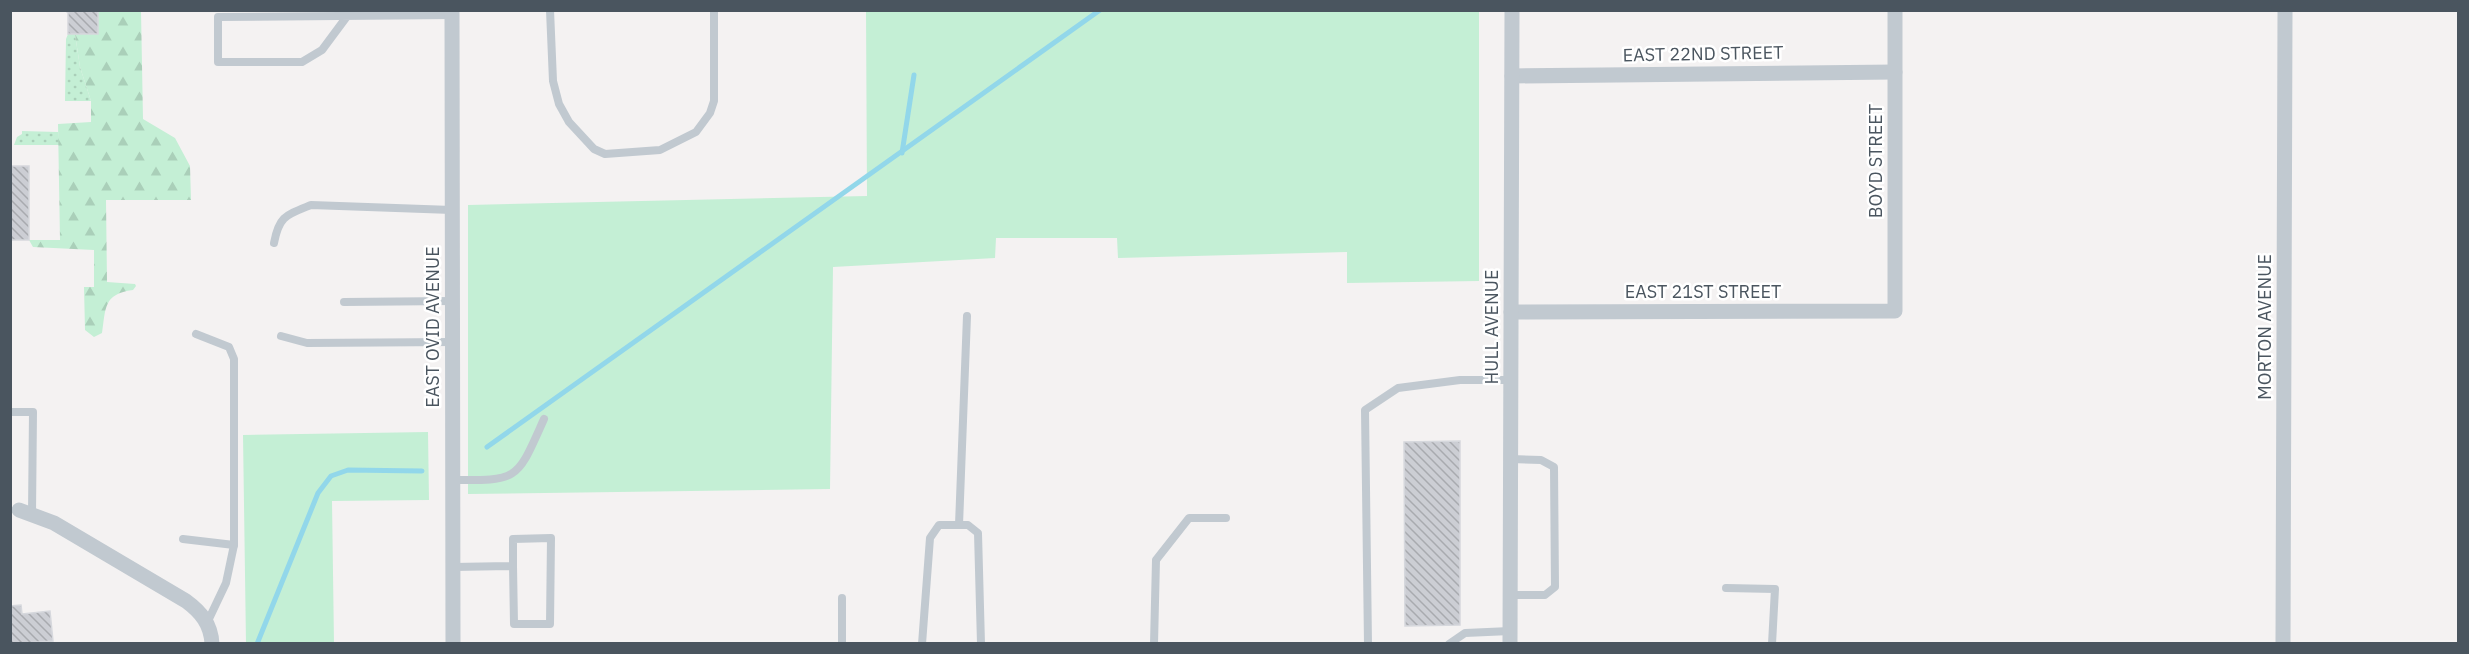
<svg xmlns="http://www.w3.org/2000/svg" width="2469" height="654" font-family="'IBM Plex Sans',sans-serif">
	<defs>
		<pattern id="grass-dots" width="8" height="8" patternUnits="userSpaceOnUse" patternTransform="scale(1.5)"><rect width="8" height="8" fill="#c4efd5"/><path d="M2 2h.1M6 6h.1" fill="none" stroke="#aacfb9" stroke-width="1.8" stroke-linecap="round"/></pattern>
		<pattern id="forest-firs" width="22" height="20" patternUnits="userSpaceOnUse" patternTransform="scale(1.5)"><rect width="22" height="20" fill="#c4efd5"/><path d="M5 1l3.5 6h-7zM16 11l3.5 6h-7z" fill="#aacfb9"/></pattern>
		<pattern id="building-back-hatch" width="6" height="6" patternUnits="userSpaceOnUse" patternTransform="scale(1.5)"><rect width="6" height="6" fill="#ccced4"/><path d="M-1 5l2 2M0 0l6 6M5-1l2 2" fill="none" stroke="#a8aaaf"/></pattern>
	</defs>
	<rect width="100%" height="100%" fill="#f4f2f2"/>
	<g fill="url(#grass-dots)">
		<polygon points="68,34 75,34 80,67 91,101 65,101 66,39"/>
		<polygon points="22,131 58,132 60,145 14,145 17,137 22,134"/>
	</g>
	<path fill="url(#forest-firs)" d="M98,11H141L143,119L175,138L190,166L191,200H106L107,282L135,284L136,286L133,290C103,294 106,308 102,333L94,337L85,330L84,287H94V250L33,247L29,240H60L58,124L91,122V101L80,67L75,34H98Z"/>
	<g fill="#c4efd5">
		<polygon points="866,11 1479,11 1479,281 1347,283 1347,252 1118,258 1117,238 996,238 995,258 833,267 830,489 468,494 468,205 867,196"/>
		<polygon points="428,432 429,500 332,501 334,643 246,643 243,435"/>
	</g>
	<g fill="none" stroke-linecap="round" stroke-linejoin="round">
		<g stroke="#92d7ea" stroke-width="5">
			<polyline points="902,153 914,75"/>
			<polyline points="487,447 1100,10"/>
			<polyline points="257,644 318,493 331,476 348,470 422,471"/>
		</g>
	</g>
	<g fill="url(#building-back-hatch)" stroke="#d6d8dd" stroke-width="1.5">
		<polygon points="65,10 98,10 98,34 68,34 68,13"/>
		<rect x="10" y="166" width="19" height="74"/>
		<polygon points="1460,441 1460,625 1405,626 1404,442"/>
		<polygon points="21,605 22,614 50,611 53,641 10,644 10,606"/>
	</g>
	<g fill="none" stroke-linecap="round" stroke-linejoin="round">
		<g stroke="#c1c9d0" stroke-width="8">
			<polyline points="550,10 553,81 559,104 569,122 594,149 605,154 660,150 696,132 710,113 714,101 714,10"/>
			<path d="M348,15L322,50L302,62H218V17C296,16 374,15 452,15"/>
			<path d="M274,243C279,216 286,215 311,205L452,210"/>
			<polyline points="344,302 452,301"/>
			<polyline points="196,334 229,347 234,359 234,545 226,583 207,623"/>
			<polyline points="281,336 307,343 452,342"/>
			<polyline points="10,412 33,412 32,514"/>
			<path d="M453,480C520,481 517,479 544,419"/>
			<polyline points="959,525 967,316"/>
			<polyline points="183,539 234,545"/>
			<polyline points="453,567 513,566 514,624 550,624 551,538 513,539 513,566"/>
			<polyline points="1726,588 1775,589 1772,644"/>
			<polyline points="1511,595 1545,595 1555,587 1554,467 1541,460 1511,459"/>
			<polyline points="842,598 842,644"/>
			<polyline points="922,644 930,538 939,525 968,525 978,533 981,644"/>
			<polyline points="1154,644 1156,560 1189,518 1226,518"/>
			<polyline points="1368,644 1365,410 1398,388 1460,380 1511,380"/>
			<polyline points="1449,644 1465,633 1510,631"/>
		</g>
		<g stroke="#c1c9d0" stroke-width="15">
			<polyline points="452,10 453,644"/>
			<polyline points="1512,76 1895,72"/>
			<polyline points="1511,312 1895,311 1895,10"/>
			<path d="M19,510L54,523L186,601C201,612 211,624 212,644"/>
			<polyline points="1510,644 1512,10"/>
			<polyline points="2283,644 2285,10"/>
		</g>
	</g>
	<g text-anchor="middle" stroke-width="5" stroke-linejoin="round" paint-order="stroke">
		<g font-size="18" fill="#4a555f" stroke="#fff">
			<text transform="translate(1703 54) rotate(-1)" y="6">EAST 22ND STREET</text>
			<text transform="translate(1876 161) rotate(-90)" y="6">BOYD STREET</text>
			<text x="1703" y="298">EAST 21ST STREET</text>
			<text transform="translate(433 327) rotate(-90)" y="6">EAST OVID AVENUE</text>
			<text transform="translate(1492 327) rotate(-90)" y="6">HULL AVENUE</text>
			<text transform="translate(2265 327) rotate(-90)" y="6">MORTON AVENUE</text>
		</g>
	</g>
	<rect width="2469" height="654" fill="none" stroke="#4a555f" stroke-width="24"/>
</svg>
